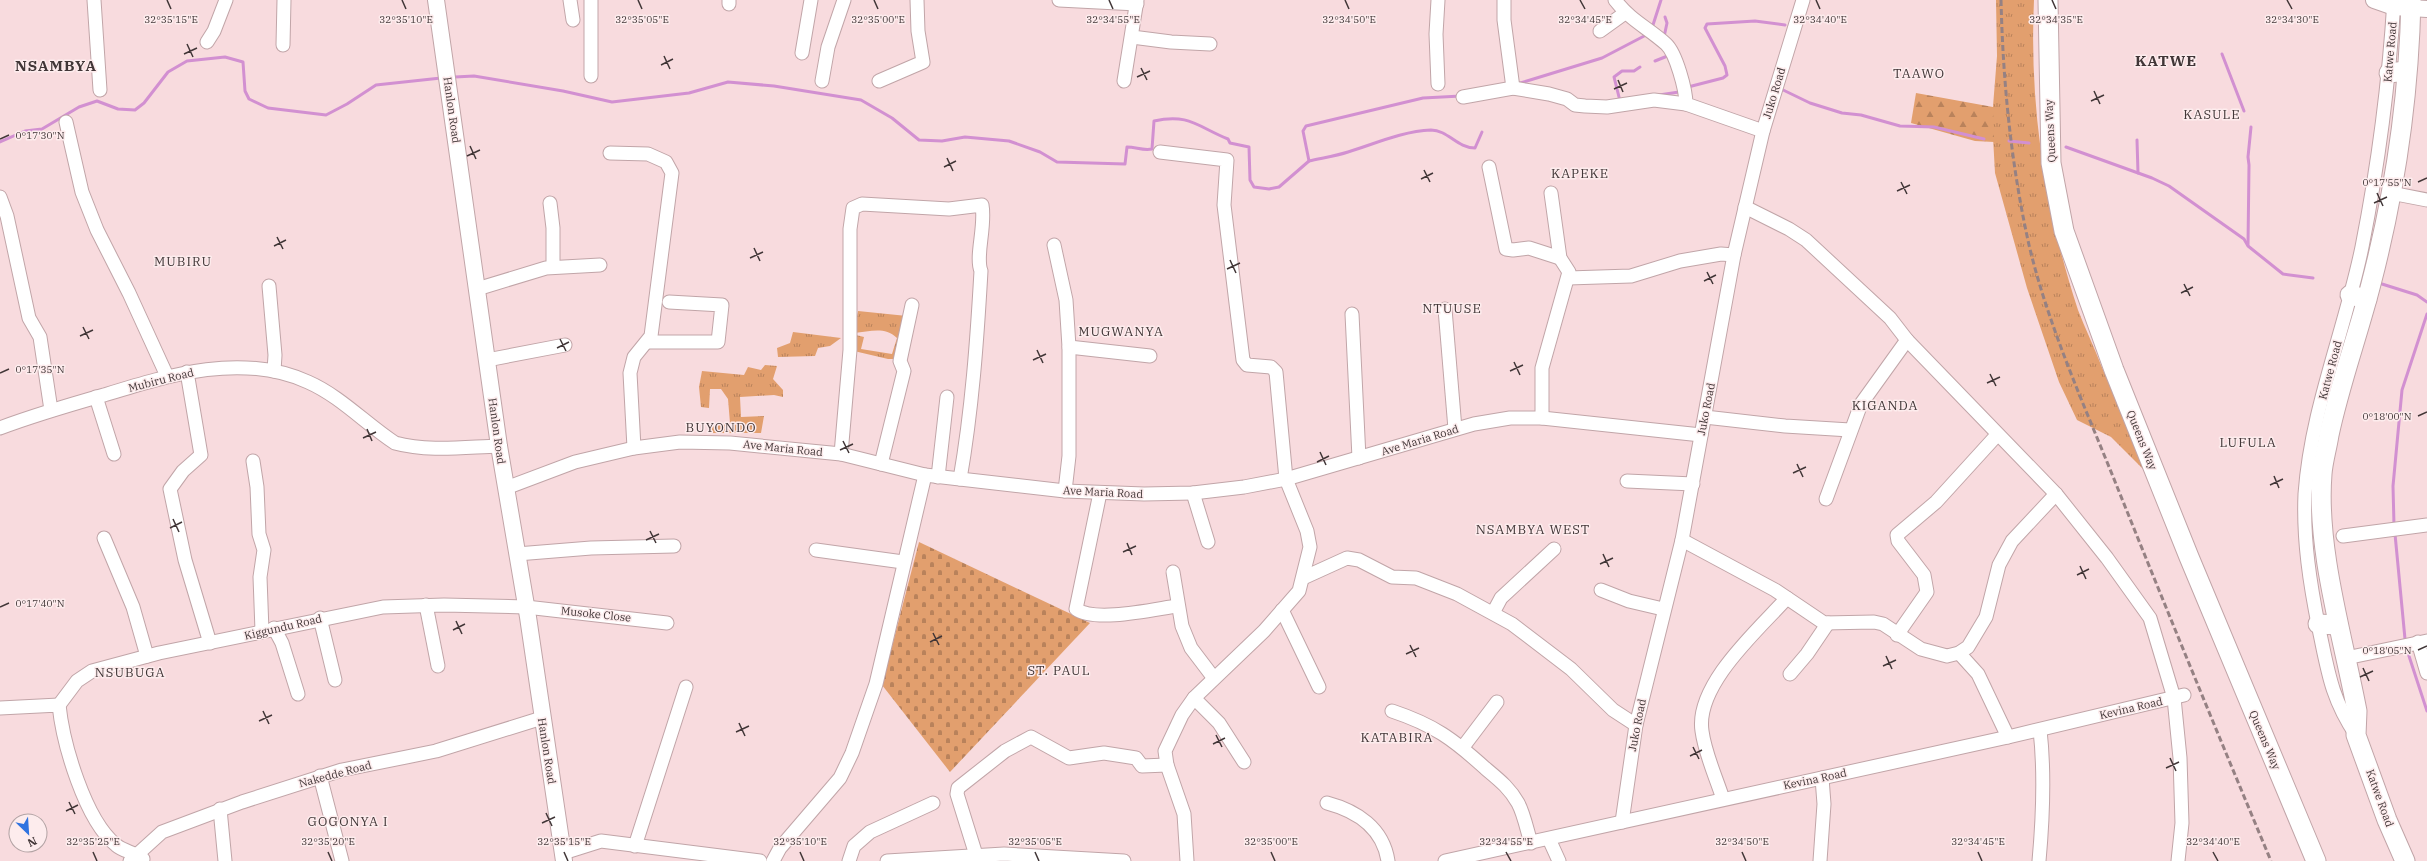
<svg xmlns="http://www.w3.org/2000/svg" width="2427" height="861" font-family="'IBM Plex Serif',serif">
	<defs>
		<pattern id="grass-tufts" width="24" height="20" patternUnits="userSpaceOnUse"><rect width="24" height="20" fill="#e29f6e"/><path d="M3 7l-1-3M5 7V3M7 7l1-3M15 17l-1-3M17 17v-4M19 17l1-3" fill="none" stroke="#b9825b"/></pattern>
		<pattern id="forest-firs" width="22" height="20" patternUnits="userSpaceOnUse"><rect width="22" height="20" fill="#e29f6e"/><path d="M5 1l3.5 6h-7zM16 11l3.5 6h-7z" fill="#b9825b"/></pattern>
		<pattern id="cemetery-stones" width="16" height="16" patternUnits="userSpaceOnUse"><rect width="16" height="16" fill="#e29f6e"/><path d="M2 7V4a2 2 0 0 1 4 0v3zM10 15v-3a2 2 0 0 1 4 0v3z" fill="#b9825b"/></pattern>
	</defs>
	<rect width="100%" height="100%" fill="#f8dbde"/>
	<g fill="url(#grass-tufts)">
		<path d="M1996,0H2034C2029,105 2045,210 2078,310C2085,328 2094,347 2101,365C2117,402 2132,438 2148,474L2111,437L2077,420L2059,382L2027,288L1995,173L1992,119L1997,56Z"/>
		<path d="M858,311L907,316L899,359H888L854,351L856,335L864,337L861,349L892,354L897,338C884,326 870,332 854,333Z"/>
		<polygon points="793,332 841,338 830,346 818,348 815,356 778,357 777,348 790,343"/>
		<polygon points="765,365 777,366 773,379 783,390 783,397 774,395 740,397 741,417 764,416 761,433 713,433 711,427 730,423 728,399 721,389 710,389 709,408 701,407 699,387 702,371 744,375 748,367 761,370"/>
	</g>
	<polygon fill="url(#forest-firs)" points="1916,93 1993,107 1994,142 1975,141 1911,123"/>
	<polygon fill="url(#cemetery-stones)" points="919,542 1090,623 950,772 882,685"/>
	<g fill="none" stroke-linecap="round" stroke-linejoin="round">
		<g stroke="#d290d1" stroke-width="3">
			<polyline points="1652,28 1661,0"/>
			<polyline points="1664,37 1667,23 1665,17"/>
			<polyline points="2222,54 2244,111"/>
			<polyline points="1655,61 1670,55"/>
			<path d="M455,77L474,76L563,91L612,102L689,93L728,82L774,86L861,100L892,118L919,140L942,141L965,137L1009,141L1040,152L1057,162L1125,164L1127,147C1136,147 1143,151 1152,149L1154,121C1189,113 1198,127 1228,139L1230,143L1249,147L1250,180L1254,187L1269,189L1279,187L1309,161L1303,131L1306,126L1423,98L1461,96"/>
			<polyline points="1517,84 1602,58 1648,34"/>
			<polyline points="1688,87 1723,78 1727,75 1725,66 1705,28 1707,24 1755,21 1785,25"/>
			<polyline points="1779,88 1810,103 1842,113 1861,115 1900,126 1934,127 1984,139"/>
			<polyline points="1659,95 1679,92"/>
			<polyline points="1620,101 1614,77 1622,71 1634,71 1640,67"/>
			<polyline points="2137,140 2138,173"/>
			<polyline points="2009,141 2029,143"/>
			<polyline points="0,142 25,131 42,129 79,107 97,101 118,109 135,110 144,103 168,72 187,61 225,57 243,62 245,91 249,99 268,108 326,115 347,104 376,85 441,78"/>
			<polyline points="2066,147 2152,178 2169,186 2244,239 2248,246 2283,274 2313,278"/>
			<path d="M1309,161C1322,158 1336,156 1348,152C1374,144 1403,131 1431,130C1448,130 1457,148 1475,148L1482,132"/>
			<polyline points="2248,245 2249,165 2248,157 2251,127"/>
			<polyline points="2382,284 2417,295 2427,302"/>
			<polyline points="2394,525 2393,486 2402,390 2427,314"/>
			<polyline points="2395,534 2405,639"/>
			<polyline points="2408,653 2427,711"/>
		</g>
		<defs>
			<g id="minor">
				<polyline points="94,0 100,90"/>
				<polyline points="570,0 573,20"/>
				<polyline points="1059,0 1137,4"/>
				<polyline points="1438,0 1436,34 1438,84"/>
				<polyline points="1504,0 1504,20 1513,88"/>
				<path d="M1615,0C1631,21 1647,27 1666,44C1676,53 1686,90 1686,104L1763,131"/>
				<polyline points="729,4 729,0"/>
				<polyline points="1600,31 1625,13"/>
				<polyline points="1132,37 1171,42 1210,44"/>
				<polyline points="207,42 214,31 226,0"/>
				<polyline points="283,45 284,0"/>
				<polyline points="802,53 811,0"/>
				<polyline points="591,76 591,0"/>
				<polyline points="822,81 828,47 844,0"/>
				<polyline points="879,81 923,62 918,31 917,0"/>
				<polyline points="1124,81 1137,0"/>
				<polyline points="1463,97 1513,88 1549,94 1567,99 1575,105 1585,106 1607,107 1654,100 1686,104"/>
				<polyline points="66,122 82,192 97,230 129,293 167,376"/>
				<polyline points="1160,152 1227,160 1224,205 1243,360 1247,365 1271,367 1276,372 1286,479 1307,531 1310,547 1299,591 1264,631 1194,698 1182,715 1165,751 1167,765 1184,814 1187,861"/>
				<polyline points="610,153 648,154 666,162 672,173 651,336 634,357 630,373 634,448"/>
				<polyline points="1489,167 1506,249 1513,250 1529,248 1560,258"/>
				<polyline points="2391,193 2427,200"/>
				<polyline points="0,197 7,216 29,318 40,337 51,410"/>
				<polyline points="550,203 553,228 553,267"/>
				<polyline points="1745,207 1789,229 1806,240 1890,318 1907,340 2056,494 2107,558 2150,618 2174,698 2180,758 2182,823 2178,861"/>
				<polyline points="1054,245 1066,300 1069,347 1069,456 1065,491"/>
				<polyline points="1568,278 1631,276 1680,261 1721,254 1734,255"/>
				<polyline points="269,286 275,355 274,371"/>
				<polyline points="477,289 546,268 600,265"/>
				<polyline points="1445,309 1455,429"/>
				<polyline points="1352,314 1359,458"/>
				<polyline points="648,342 718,342 722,305 669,302"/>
				<polyline points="1069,347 1150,356"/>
				<polyline points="487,360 565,345"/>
				<polyline points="187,372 201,455 183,471 170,489 185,560 210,643"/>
				<polyline points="96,397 114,454"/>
				<polyline points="1705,417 1785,426 1850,430"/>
				<polyline points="1542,418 1542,368 1569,272 1560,258 1551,193"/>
				<path d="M0,428C34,415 69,405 104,395C169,375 242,352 308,382C340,396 366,424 395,443C428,452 465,447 499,446"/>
				<path d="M841,454L850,350V229L853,208L862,204L949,209L982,205C986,226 975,256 981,271C977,341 972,410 960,479"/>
				<polyline points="253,461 257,487 259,534 264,550 260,577 262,631"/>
				<polyline points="881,464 904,371 900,361 912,305"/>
				<polyline points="938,477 947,397"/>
				<polyline points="1627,481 1693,484"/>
				<polyline points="506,488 575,462 634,448 680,442 730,443 841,454 925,475 1065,491 1144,494 1193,493 1244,487 1286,479 1474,424 1510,418 1542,418 1701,435"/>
				<path d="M1100,493L1076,609C1095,623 1155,609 1177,606"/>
				<polyline points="1193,493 1208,542"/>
				<polyline points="1826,499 1861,404 1907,340"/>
				<polyline points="2343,536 2427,525"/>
				<polyline points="104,538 133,607 147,656"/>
				<polyline points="1682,540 1775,590 1824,623 1874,622 1883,624 1921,649 1947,656 1959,653 1968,647 1986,617 1999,565 2012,541 2056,494"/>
				<polyline points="816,550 903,562"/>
				<polyline points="517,554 591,548 674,546"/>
				<polyline points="1173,572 1182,626 1191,648 1213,677"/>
				<polyline points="1303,578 1347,558 1359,560 1392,577 1416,578 1457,594 1512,624 1571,669 1613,710 1636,725"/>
				<polyline points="1601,590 1629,601 1663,609"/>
				<polyline points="426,605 438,666"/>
				<polyline points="1282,610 1319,687"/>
				<polyline points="1493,613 1501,598 1554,549"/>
				<polyline points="320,618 335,680"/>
				<polyline points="274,628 282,643 298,694"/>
				<polyline points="1897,635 1927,592 1924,575 1898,541 1897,535 1936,502 1997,435"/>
				<polyline points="2418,642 2427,673"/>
				<polyline points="1959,653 1978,674 2008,737"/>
				<polyline points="2346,658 2427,641"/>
				<polyline points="1790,674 1807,654 1828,623"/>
				<polyline points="1194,698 1219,723 1244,762"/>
				<polyline points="59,705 77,681 92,671 159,653 383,607 444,605 526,607 667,623"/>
				<path d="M0,708L59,705C63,744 85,820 116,845C124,852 135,852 143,859"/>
				<path d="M1392,711C1434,725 1453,739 1485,768C1498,779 1509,787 1518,803C1524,814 1527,830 1531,843"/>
				<path d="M2356,735C2331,698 2328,671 2319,629C2310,584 2303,540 2305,494C2311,409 2345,330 2362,247C2378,166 2389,83 2394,0"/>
				<polyline points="1463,747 1497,702"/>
				<polyline points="320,776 342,861"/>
				<path d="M1723,799C1716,777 1705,754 1702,731C1695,685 1758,630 1787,598"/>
				<path d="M1327,803C1357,811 1383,828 1388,861"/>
				<polyline points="220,809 225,861"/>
				<polyline points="1622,822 1636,725 1682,540 1734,255 1763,131 1803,0"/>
				<polyline points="1549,839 1559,861"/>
				<polyline points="635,846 686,687"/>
				<polyline points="563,853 601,841 760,861"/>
				<polyline points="976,855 957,794 958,788 1005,751 1031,737 1069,758 1104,753 1136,758 1142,766 1167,765"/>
				<polyline points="130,861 162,832 242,802 342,770 436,751 542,718"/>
				<polyline points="773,861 780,848 840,778 852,753 876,684 925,475"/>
				<polyline points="849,861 854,846 870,832 933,803"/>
				<polyline points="887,861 1004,854 1124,861"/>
				<polyline points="1445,861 2008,737 2184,695"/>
				<polyline points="1820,861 1824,804 1822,778"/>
				<path d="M2039,861C2043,817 2045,774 2040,730"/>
			</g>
			<g id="major">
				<polyline points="436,0 499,446 528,617 564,861"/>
				<polyline points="2374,0 2394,7 2427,9"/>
			</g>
			<g id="highway">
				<polyline points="2048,0 2051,163 2064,231 2114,370 2189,557 2316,861"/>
				<polyline points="2389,73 2406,71"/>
				<polyline points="2350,295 2367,299"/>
				<polyline points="2318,624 2338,625"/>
				<path d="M2405,861L2387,820L2356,735L2357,711C2343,637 2316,549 2322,474C2323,461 2327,448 2329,435C2340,383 2358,335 2371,284C2395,192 2409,95 2411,0"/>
			</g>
		</defs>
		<use href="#minor" stroke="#c1a5a8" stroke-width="15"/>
		<use href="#major" stroke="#c1a5a8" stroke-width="18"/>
		<use href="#highway" stroke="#c1a5a8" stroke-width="21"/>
		<use href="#minor" stroke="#fff" stroke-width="13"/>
		<use href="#major" stroke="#fff" stroke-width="16"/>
		<use href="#highway" stroke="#fff" stroke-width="19"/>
		<path stroke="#958183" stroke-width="3" stroke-dasharray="6 3" stroke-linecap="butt" d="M2001,0C2003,83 2011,164 2029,245C2049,329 2086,409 2118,489C2168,613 2219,737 2271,861"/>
	</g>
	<path fill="none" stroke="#413637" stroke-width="1.5" d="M167,0L171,9M402,0L406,9M638,0L642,9M874,0L878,9M1109,0L1113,9M1345,0L1349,9M1580,0L1585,9M1816,0L1820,9M2052,0L2056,9M2287,0L2292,9M187,44L193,57M184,54L197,48M664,56L670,69M661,65L673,59M1141,68L1147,80M1137,77L1150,71M1618,80L1623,92M1614,89L1627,83M2094,91L2100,104M2091,101L2104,95M0,139L9,135M470,146L476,159M467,156L480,150M947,158L953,171M944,167L956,161M1424,170L1430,182M1421,179L1433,173M1901,182L1907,194M2418,182L2427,178M1897,191L1910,185M2377,193L2383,206M2374,203L2387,197M277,237L283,249M274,246L286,240M754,248L760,261M750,258L763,252M1230,260L1236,273M1227,269L1240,263M1707,272L1713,284M1704,281L1716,275M2184,284L2190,296M2181,293L2193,287M83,327L89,339M80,336L93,330M560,339L566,351M557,348L569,342M1037,350L1043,363M1033,360L1046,354M1514,362L1520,375M1510,371L1523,365M0,373L9,369M1990,374L1996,386M1987,383L2000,377M2418,416L2427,412M367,429L372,441M363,438L376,432M843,441L849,453M840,450L853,444M1320,452L1326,465M1317,462L1329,456M1797,464L1803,477M1793,473L1806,467M2274,476L2279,488M2270,485L2283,479M173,519L179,532M170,528L182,522M650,531L656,543M646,540L659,534M1127,543L1132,555M1123,552L1136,546M1603,554L1609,567M1600,564L1613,558M2080,566L2086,579M2077,575L2089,569M0,607L9,603M456,621L462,634M453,630L465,624M933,633L939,645M930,642L942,636M1410,645L1416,657M2418,650L2427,646M1406,654L1419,648M1886,656L1892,669M1883,666L1896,660M2363,668L2369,681M2360,677L2373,671M263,711L269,724M259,721L272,715M739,723L745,736M736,732L749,726M1216,735L1222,747M1213,744L1225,738M1693,747L1699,759M1690,756L1702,750M2170,758L2176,771M2166,768L2179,762M69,802L75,814M66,811L78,805M546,813L552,826M542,823L555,817M93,852L97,861M328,852L332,861M564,852L568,861M800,852L804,861M1035,852L1039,861M1271,852L1275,861M1506,852L1511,861M1742,852L1746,861M1978,852L1982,861M2213,852L2218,861"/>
	<g text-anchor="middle" stroke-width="3" stroke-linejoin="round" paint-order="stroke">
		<g font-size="11" fill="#413637" stroke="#fdeced">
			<text transform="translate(2390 52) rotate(-85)" y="4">Katwe Road</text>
			<text transform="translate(1774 93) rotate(-73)" y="4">Juko Road</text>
			<text transform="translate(452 110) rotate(82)" y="4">Hanlon Road</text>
			<text transform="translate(2050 131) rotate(-93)" y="4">Queens Way</text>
			<text transform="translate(2330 370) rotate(-75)" y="4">Katwe Road</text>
			<text transform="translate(161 380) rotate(-14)" y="4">Mubiru Road</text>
			<text transform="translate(1706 409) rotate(-79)" y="4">Juko Road</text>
			<text transform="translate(497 431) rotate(82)" y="4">Hanlon Road</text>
			<text transform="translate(1420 440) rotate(-17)" y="4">Ave Maria Road</text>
			<text transform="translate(2142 440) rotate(68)" y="4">Queens Way</text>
			<text transform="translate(783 448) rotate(6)" y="4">Ave Maria Road</text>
			<text transform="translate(1103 492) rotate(3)" y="4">Ave Maria Road</text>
			<text transform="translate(596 614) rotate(6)" y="4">Musoke Close</text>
			<text transform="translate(283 627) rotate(-13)" y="4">Kiggundu Road</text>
			<text transform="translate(2131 708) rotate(-13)" y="4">Kevina Road</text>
			<text transform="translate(1637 725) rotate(-79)" y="4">Juko Road</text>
			<text transform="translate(2265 740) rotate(67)" y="4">Queens Way</text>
			<text transform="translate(547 751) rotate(81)" y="4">Hanlon Road</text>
			<text transform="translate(335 774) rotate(-15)" y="4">Nakedde Road</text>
			<text transform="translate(1815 779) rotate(-12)" y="4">Kevina Road</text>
			<text transform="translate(2380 798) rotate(70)" y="4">Katwe Road</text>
		</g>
		<g font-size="13" letter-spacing="1" fill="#413637" stroke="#fdeced">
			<text x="1919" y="78">TAAWO</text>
			<text x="2212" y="119">KASULE</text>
			<text x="1580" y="178">KAPEKE</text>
			<text x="183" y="266">MUBIRU</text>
			<text x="1452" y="313">NTUUSE</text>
			<text x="1121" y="336">MUGWANYA</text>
			<text x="1885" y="410">KIGANDA</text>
			<text x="721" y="432">BUYONDO</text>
			<text x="2248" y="447">LUFULA</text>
			<text x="1533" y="534">NSAMBYA WEST</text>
			<text x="1059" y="675">ST. PAUL</text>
			<text x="130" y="677">NSUBUGA</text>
			<text x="1397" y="742">KATABIRA</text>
			<text x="348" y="826">GOGONYA I</text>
		</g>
		<g font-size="15" font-weight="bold" letter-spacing="1" fill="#413637" stroke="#fdeced">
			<text x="2166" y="66">KATWE</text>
			<text x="56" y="71">NSAMBYA</text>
		</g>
	</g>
	<g font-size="10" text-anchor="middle" fill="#413637" stroke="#fdeced" stroke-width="3" stroke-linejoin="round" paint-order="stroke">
		<text x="171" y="23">32°35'15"E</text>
		<text x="406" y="23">32°35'10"E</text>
		<text x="642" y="23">32°35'05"E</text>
		<text x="878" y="23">32°35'00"E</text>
		<text x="1113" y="23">32°34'55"E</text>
		<text x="1349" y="23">32°34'50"E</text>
		<text x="1585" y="23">32°34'45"E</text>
		<text x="1820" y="23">32°34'40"E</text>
		<text x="2056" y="23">32°34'35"E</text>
		<text x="2292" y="23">32°34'30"E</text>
		<text x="40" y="139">0°17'30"N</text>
		<text x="2387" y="186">0°17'55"N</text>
		<text x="40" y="373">0°17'35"N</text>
		<text x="2387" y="420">0°18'00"N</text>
		<text x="40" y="607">0°17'40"N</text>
		<text x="2387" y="654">0°18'05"N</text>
		<text x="93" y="845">32°35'25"E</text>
		<text x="328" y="845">32°35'20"E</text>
		<text x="564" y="845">32°35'15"E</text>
		<text x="800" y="845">32°35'10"E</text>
		<text x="1035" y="845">32°35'05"E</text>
		<text x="1271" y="845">32°35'00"E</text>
		<text x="1506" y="845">32°34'55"E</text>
		<text x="1742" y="845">32°34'50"E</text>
		<text x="1978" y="845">32°34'45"E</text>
		<text x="2213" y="845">32°34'40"E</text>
	</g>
	<g transform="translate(28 833) rotate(155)"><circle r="19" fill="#fdeced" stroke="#b2a3a4"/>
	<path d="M0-3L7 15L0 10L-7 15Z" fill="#3073e0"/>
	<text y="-6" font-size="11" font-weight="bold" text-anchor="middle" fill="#413637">N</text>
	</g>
</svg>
